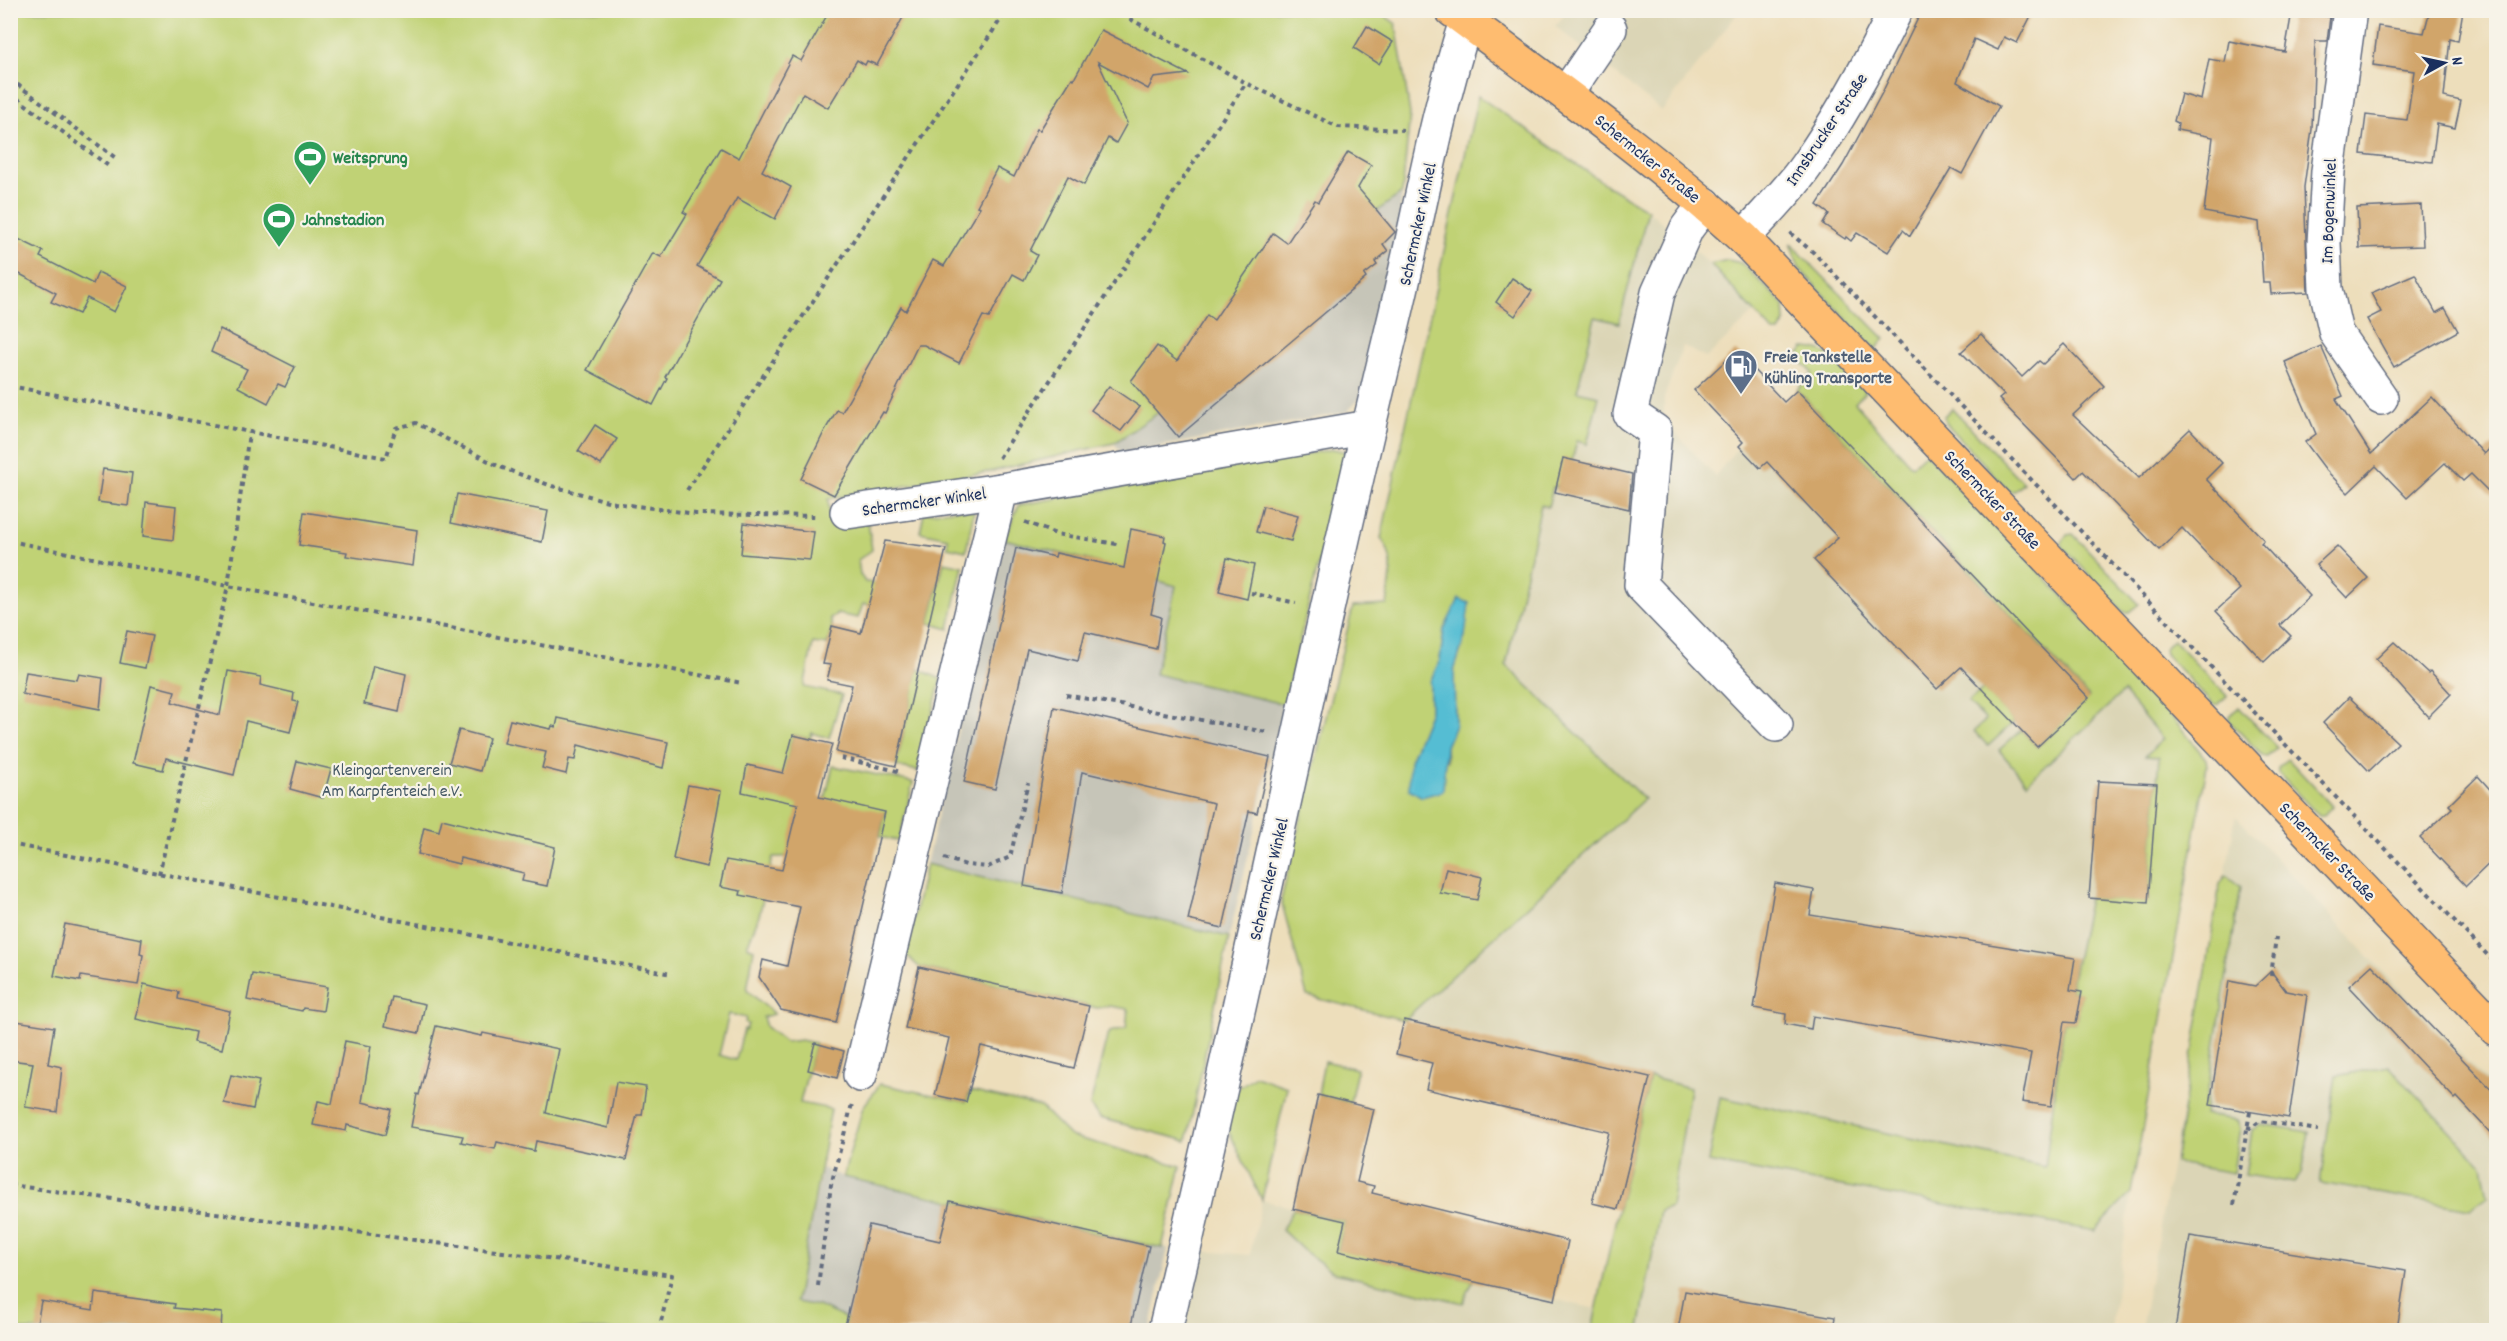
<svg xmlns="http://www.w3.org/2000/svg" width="2507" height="1341" font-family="Dekko,sans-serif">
	<rect width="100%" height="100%" fill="#f7f3e8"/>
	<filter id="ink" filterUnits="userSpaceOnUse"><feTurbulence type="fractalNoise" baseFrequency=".0167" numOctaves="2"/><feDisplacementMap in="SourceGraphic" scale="12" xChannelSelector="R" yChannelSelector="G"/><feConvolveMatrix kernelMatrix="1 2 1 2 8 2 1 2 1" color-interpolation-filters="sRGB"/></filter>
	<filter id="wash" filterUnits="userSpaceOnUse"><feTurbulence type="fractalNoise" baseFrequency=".008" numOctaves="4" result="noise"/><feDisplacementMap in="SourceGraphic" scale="24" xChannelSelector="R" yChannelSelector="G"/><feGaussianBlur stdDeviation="1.35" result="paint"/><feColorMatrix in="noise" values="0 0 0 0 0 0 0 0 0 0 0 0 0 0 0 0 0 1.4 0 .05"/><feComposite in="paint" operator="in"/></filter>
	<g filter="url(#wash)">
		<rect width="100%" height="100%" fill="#eddebb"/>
		<g fill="#dbd5b6">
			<polygon points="1567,11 1739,11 1662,111 1555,26"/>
			<polygon points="1608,186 1648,210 1710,264 1755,312 1706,358 1683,346 1664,398 1664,420 1715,476 1739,446 1760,468 1818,412 2123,692 2195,773 2112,1320 2113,1330 1185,1330 1203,1251 1250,1255 1262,1200 1345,1221 1339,1251 1641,1319 1660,1211 1650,1077 1307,996 1281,900 1353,607 1387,605 1393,561"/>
			<polygon points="2236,816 2496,1091 2496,1330 2141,1330"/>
		</g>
		<g fill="#c6c5b8">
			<polygon points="1402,193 1398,234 1360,398 1347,412 1122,453 1114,443 1158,413 1377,211"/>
			<polygon points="1004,539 1088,560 1176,586 1156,674 1284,704 1229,937 926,864"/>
			<polygon points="822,1168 843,1177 879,1185 1148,1246 1168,1248 1150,1330 812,1330 796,1302"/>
		</g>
		<g fill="#c0d275" stroke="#6e806a" stroke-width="1.5" fill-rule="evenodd">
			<path d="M1377,10L1396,24L1410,114L1402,193L1377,211L1158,413L1114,443L993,471L828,499L831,527L868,521L872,550L858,560L860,574L865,582L875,583L870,605L863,604L858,618L837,614L830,618L832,626L827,645L813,643L804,687L842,695L829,738L812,733L810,739L793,735L779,792L825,799L833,766L913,782L899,841L880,837L885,812L812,856L773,857L759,916L747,946L754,949L747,990L774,1014L763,1017L766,1027L785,1042L801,1040L815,1043L800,1103L831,1109L796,1302L818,1306L847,1319L844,1330H11L10,11ZM729,1014L746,1018L745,1023L748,1024L746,1030L744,1029L736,1060L719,1055Z"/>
			<path d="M1478,96L1608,186L1648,210L1619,323L1595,317L1577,391L1599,396L1587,444L1577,441L1572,461L1556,487H1553L1548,507L1541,505L1506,665L1644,799L1404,1020L1307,996L1281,900L1353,607L1387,605C1390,581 1397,559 1381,538ZM1444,629L1465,636L1454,671L1455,725L1446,746L1447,761H1410L1430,711V682L1440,660Z"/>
			<polygon points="1790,243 1885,339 1875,350 1799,268"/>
			<polygon points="1728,260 1741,263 1784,305 1785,322 1779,332 1773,332 1710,264"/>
			<path d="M1804,348C1831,347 1849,373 1866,391L1855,403L1912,466L1926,453L2140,677L2206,759L2207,766L2131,1193L2095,1231L1708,1162L1720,1097L2045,1167L2064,1022L2076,1023L2081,993L2070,990L2089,898L2148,902L2159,757L2145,756L2163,739L2123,692L2027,783L1999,750L2021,730L2037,747L2089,697L1797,390L1813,373L1799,359V354Z"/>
			<polygon points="1952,408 2023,483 2015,491 2009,491 1945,422 1944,416"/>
			<polygon points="1334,449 1346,452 1284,704 1155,674 1176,586 1088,560 1004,539 1019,505"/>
			<polygon points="960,509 974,511 966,551 947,547 948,538 920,532 924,513"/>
			<polygon points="2073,534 2139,604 2129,612 2124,612 2062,546 2062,541 2067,535"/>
			<polygon points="944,562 963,566 949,629 929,623"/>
			<polygon points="2173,640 2227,696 2218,705 2213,705 2165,654 2164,649"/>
			<polygon points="918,669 941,679 918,771 896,766"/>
			<polygon points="1983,689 2014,722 1988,746 1974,731 1986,720 1968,702"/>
			<polygon points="2239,707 2277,748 2267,757 2263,756 2229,721 2229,716"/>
			<polygon points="2288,759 2332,806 2323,816 2319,816 2278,773 2278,768"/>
			<polygon points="926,864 1229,937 1187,1141 1100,1118 1090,1106 1107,1037 1110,1032 1126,1028 1128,1009 1110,1006 1097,1008 1089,1006 919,967 905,954"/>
			<polygon points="2226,875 2241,887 2204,1115 2237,1120 2240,1128 2233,1173 2175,1163 2220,884"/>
			<polygon points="1324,1061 1357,1069 1350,1103 1318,1095"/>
			<polygon points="2389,1066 2482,1165 2488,1196 2470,1209 2320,1183 2336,1076"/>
			<polygon points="1255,1076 1287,1087 1262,1200 1226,1126 1235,1090"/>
			<polygon points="1650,1077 1690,1088 1671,1207 1660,1211 1639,1330 1592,1330 1618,1209"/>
			<polygon points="880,1084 966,1102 970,1091 1041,1107 1070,1136 1181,1166 1162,1248 843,1177 863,1107"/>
			<polygon points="2260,1124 2309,1132 2302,1173 2294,1183 2245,1175 2252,1131"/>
			<polygon points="1293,1209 1345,1221 1338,1250 1473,1281 1463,1303 1335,1273 1303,1250 1282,1230"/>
		</g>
		<polygon fill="#55bdd3" stroke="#387698" stroke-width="1.5" points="1459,599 1469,603 1465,636 1454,671 1455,725 1446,746 1443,791 1422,797 1409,789 1410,761 1430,711 1430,682 1440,660 1444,629"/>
		<g id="blocks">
			<g fill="#d1a56a">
				<polygon points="830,10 907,10 877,65 867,61 865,65 857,60 828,108 803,93 762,171 791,187 775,219 737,198 697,266 720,279 665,377 667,378 653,405 587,370 653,253 661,257 687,214 683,212 721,148 739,158 792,56 801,61"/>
				<polygon points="1922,10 2034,10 2017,43 2004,37 1998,50 1974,39 1957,82 1999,106 1962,174 1951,168 1910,236 1903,230 1888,252 1857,233 1851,241 1846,237 1845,239 1823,224 1829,214 1817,205 1843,165 1882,93"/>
				<polygon points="2430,10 2463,10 2458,41 2450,39 2444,97 2461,101 2455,128 2437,124 2432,162 2361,154 2366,115 2407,120 2414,71 2373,65 2378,26 2424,33"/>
				<polygon points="2292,11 2330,17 2327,41 2315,41 2312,129 2304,187 2308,292 2271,294 2270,283 2263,283 2259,222 2204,212 2213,137 2177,130 2178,123 2174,121 2181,94 2201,100 2209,59 2225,62 2229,41 2285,52"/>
				<polygon points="1367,26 1393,42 1379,64 1354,48"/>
				<polygon points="1101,30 1188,74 1154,78 1148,89 1098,62 1127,123 1116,143 1108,138 1084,185 1068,176 1030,251 1037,255 1024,280 1013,274 989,318 983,316 959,363 924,345 918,345 885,413 883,412 834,495 801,479 825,430 837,410 842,412 901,307 906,311 933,260 944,266 980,207 977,206 997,168 1014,177 1037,129 1040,130 1072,78 1074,79"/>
				<polygon points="1348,152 1371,165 1358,188 1395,232 1383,244 1388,251 1375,262 1377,265 1364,275 1366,278 1178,437 1131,381 1157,346 1177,361 1207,315 1214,320 1273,233 1287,243 1315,200 1318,202"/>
				<polygon points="2421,205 2423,246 2359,248 2357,208"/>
				<polygon points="10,235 43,251 40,257 93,284 98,272 127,286 114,312 87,298 79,314 51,302 56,293 10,269"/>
				<polygon points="2415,274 2436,313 2445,308 2458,331 2394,367 2367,319 2381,312 2371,293"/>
				<polygon points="1512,278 1532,291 1515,316 1496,302"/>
				<polygon points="220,329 295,367 285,387 278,384 268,403 238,387 247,369 211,352"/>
				<polygon points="1981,334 2022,377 2039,361 2043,364 2064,344 2104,386 2073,415 2139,478 2190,429 2222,463 2206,479 2264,540 2261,543 2310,596 2280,625 2291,636 2264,662 2216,611 2240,589 2182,528 2159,550 2083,471 2076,478 1999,399 2004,395 1961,352"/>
				<polygon points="2321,346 2343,396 2336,399 2371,454 2432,397 2484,454 2496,443 2496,499 2471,474 2463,481 2445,463 2407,498 2376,466 2348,493 2326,470 2305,442 2316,434 2285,362"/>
				<polygon points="1736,351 1784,402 1797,390 2089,698 2037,747 1961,667 1937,689 1814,560 1838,538 1767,462 1760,468 1739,446 1743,442 1694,390"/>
				<polygon points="1109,386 1140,407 1121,431 1091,410"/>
				<polygon points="595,425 617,439 601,465 578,451"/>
				<polygon points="1563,458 1632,474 1629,509 1555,492"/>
				<polygon points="103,469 132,473 128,506 98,502"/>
				<polygon points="457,494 548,511 542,542 451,523"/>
				<polygon points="146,502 176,506 173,540 143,536"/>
				<polygon points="1263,506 1298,515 1291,541 1256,532"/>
				<polygon points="304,512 417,530 413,566 346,556 347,552 299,545"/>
				<polygon points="744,523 814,532 810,560 741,554"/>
				<polygon points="1131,529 1165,536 1164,541 1166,542 1151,614 1161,617 1156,649 1085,632 1078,661 1027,649 995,789 964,782 1016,548 1055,557 1056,553 1124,568"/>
				<polygon points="885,541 946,549 896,766 836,752 852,685 827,680 831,665 823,664 832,626 861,633"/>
				<polygon points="2337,546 2368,578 2347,598 2316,565"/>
				<polygon points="1227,558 1254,565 1247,599 1219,592"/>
				<polygon points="127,631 152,636 145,668 120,663"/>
				<polygon points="2394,642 2428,673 2430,671 2451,694 2428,717 2376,659"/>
				<polygon points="373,666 406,674 399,712 364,704"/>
				<polygon points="228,671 261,677 260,685 294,693 293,701 298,702 290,732 246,721 234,775 166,758 163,770 133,763 151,685 175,691 172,702 220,715"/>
				<polygon points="26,672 77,680 79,674 103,678 100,709 22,694"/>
				<polygon points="2349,697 2398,743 2369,771 2323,723"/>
				<polygon points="1054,707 1270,757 1257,813 1249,811 1223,928 1188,920 1214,803 1082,772 1062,893 1024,886"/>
				<polygon points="558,718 668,742 663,768 578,745 575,760 569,759 566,774 542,768 546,752 504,743 510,720 551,729 552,726 556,727"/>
				<polygon points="459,730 489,738 480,771 449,763"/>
				<polygon points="793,735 832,744 819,797 885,812 836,1023 781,1010 759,977 763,960 787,966 800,907 740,895 741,891 720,887 726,860 782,870 798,804 742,792 747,765 783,773"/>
				<polygon points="297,761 331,769 323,798 290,789"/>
				<polygon points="2478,776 2496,796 2496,857 2466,886 2420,838 2452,808 2449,805"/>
				<polygon points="2098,781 2157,784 2148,903 2089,898"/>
				<polygon points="688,785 721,791 707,867 673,859"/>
				<polygon points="442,819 555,847 547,886 522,881 524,873 460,858 459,864 418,854 424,827 439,831"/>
				<polygon points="1446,868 1482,877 1477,900 1440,893"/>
				<polygon points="1775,883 1814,890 1810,915 2075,958 2070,990 2082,992 2076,1023 2064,1022 2051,1106 2022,1102 2031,1053 1813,1016 1811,1029 1785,1024 1786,1014 1754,1008"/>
				<polygon points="65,924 142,939 140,954 143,955 138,985 81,976 80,981 54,976"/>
				<polygon points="2372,965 2496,1094 2496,1139 2457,1097 2455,1099 2349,986"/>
				<polygon points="919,967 1089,1006 1074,1068 981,1046 966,1102 935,1095 949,1038 905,1028"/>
				<polygon points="2271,971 2286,991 2307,995 2289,1118 2210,1105 2229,981 2255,986"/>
				<polygon points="252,974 327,987 323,1011 303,1008 302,1011 247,1000"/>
				<polygon points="144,984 179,992 178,999 230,1011 222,1049 193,1042 195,1032 136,1019"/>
				<polygon points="392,997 425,1004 419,1033 385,1026"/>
				<polygon points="10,1020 54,1027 48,1064 62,1067 57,1112 25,1107 33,1063 10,1060"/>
				<polygon points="1404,1020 1650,1077 1618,1209 1592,1203 1609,1132 1426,1089 1432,1063 1396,1054"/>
				<polygon points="436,1026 482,1036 483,1033 559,1049 546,1113 608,1128 616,1082 646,1087 642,1115 637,1115 626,1160 536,1141 534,1151 497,1142 495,1149 461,1142 463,1136 411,1127 417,1094 419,1095"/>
				<polygon points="345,1041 371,1046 362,1102 391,1109 385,1135 347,1125 346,1131 313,1125 318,1101 332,1104"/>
				<polygon points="815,1043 844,1051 837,1078 808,1070"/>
				<polygon points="231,1075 259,1081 253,1109 224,1103"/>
				<polygon points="1318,1095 1374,1109 1357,1182 1374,1186 1372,1193 1568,1241 1555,1300 1338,1251 1345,1221 1293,1209"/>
				<polygon points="950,1201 1149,1246 1130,1330 844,1330 869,1225 940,1241"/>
				<polygon points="2190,1236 2406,1271 2397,1330 2175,1330"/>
				<polygon points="1685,1291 1835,1317 1833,1330 1678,1330"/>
				<polygon points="95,1293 175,1304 174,1308 222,1313 221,1330 36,1330 41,1301 93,1310"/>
			</g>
		</g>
	</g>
	<g filter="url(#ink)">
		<use href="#blocks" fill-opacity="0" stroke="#646c7f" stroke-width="1.5"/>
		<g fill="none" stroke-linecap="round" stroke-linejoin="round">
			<defs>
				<g id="minor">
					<polyline points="2350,10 2328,171 2324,243 2326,289 2336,333 2381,398"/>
					<polyline points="1566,94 1610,29"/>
					<polyline points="1705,204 1687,228 1658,293 1630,414 1655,431 1641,585 1776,725"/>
					<path d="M1743,238C1764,215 1788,192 1806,166C1841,117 1869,65 1896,10"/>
					<polyline points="847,512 1001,490"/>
					<polyline points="860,1075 1001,490 1369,427"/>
					<path d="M1165,1330C1245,998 1311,662 1392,329C1417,227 1434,121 1466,21"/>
				</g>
				<path id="major" d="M1452,10C1551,84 1651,155 1743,238L2496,1029"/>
			</defs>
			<use href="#minor" stroke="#646c7f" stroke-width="36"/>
			<use href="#major" stroke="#646c7f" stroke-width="36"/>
			<g stroke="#646c7f" stroke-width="4" stroke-dasharray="4.5 4.5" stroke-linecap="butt">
				<polyline points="1114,10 1246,83 1338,127 1403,130"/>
				<polyline points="10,79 117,159"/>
				<polyline points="10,93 110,167"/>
				<polyline points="1790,233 1814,253 2496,964"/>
				<polyline points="10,386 386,458 396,428 416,423 500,467 552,486 615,503 696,514 815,516"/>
				<polyline points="999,458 1246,83"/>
				<polyline points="687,490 1007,10"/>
				<polyline points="1025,522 1056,534 1117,544"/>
				<polyline points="10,541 228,586 742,683"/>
				<polyline points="1251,593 1296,603"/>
				<polyline points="1066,695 1266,732"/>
				<polyline points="841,758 902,772"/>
				<polyline points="10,844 671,974"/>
				<polyline points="944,858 966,865 988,867 1010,857 1028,783"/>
				<polyline points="159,874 228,586 249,433"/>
				<polyline points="2271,976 2276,937"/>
				<polyline points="2247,1127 2251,1128 2260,1121 2318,1130"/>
				<polyline points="10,1185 672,1275 659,1330"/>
				<polyline points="2234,1205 2250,1112"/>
				<polyline points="818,1286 831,1185 852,1104"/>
			</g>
			<use href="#minor" stroke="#fff" stroke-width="33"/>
			<use href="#major" stroke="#febc70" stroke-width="33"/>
		</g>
	</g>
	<defs>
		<symbol id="stadium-pin" viewBox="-11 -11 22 30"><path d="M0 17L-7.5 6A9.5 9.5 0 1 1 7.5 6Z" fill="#2e9e5b" stroke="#f7f3e8"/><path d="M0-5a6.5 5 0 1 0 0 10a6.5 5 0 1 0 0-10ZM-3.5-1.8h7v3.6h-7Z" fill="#fff"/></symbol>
		<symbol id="fuel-pin" viewBox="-11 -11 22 30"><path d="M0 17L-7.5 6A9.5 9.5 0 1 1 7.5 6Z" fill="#5c6f8a" stroke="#f7f3e8"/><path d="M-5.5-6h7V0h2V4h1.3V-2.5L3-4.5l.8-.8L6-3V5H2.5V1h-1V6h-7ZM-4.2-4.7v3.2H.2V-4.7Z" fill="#fff"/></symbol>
	</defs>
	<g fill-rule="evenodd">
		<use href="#stadium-pin" x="291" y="138" width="38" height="52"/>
		<use href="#stadium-pin" x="260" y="200" width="38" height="52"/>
		<use href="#fuel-pin" x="1722" y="347" width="38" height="52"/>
	</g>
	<g text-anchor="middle" stroke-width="4.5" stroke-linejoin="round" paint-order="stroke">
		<g font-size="18" fill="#1b2f5e" stroke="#f7f3e8">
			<text transform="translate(1826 129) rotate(-56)" y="6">Innsbrucker Straße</text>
			<text transform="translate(1648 158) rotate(39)" y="6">Schermcker Straße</text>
			<text transform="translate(2328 211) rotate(-88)" y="6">Im Bogenwinkel</text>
			<text transform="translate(1417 224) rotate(-78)" y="6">Schermcker Winkel</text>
			<text transform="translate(1993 499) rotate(46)" y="6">Schermcker Straße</text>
			<text transform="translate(924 501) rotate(-8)" y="6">Schermcker Winkel</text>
			<text transform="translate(2328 851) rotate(46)" y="6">Schermcker Straße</text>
			<text transform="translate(1268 879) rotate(-77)" y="6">Schermcker Winkel</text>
		</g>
		<g font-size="18" font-weight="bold" fill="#27864d" stroke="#f7f3e8" text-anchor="start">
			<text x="333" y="163">Weitsprung</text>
			<text x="302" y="225">Jahnstadion</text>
		</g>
		<g font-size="18" font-weight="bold" fill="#4e5e75" stroke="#f7f3e8" text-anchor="start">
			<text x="1764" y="362">Freie Tankstelle<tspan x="1764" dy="21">Kühling Transporte</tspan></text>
		</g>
		<g font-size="18" fill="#445864" stroke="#f7f3e8">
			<text x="392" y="775">Kleingartenverein<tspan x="392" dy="21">Am Karpfenteich e.V.</tspan></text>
		</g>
	</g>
	<rect width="2507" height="1341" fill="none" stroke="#f7f3e8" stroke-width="36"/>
	<g transform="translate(2444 63) rotate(82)" stroke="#f7f3e8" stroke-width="4.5" paint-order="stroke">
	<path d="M0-4.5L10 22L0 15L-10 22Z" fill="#1b2f5e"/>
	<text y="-9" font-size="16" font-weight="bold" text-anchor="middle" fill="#1b2f5e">N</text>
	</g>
</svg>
